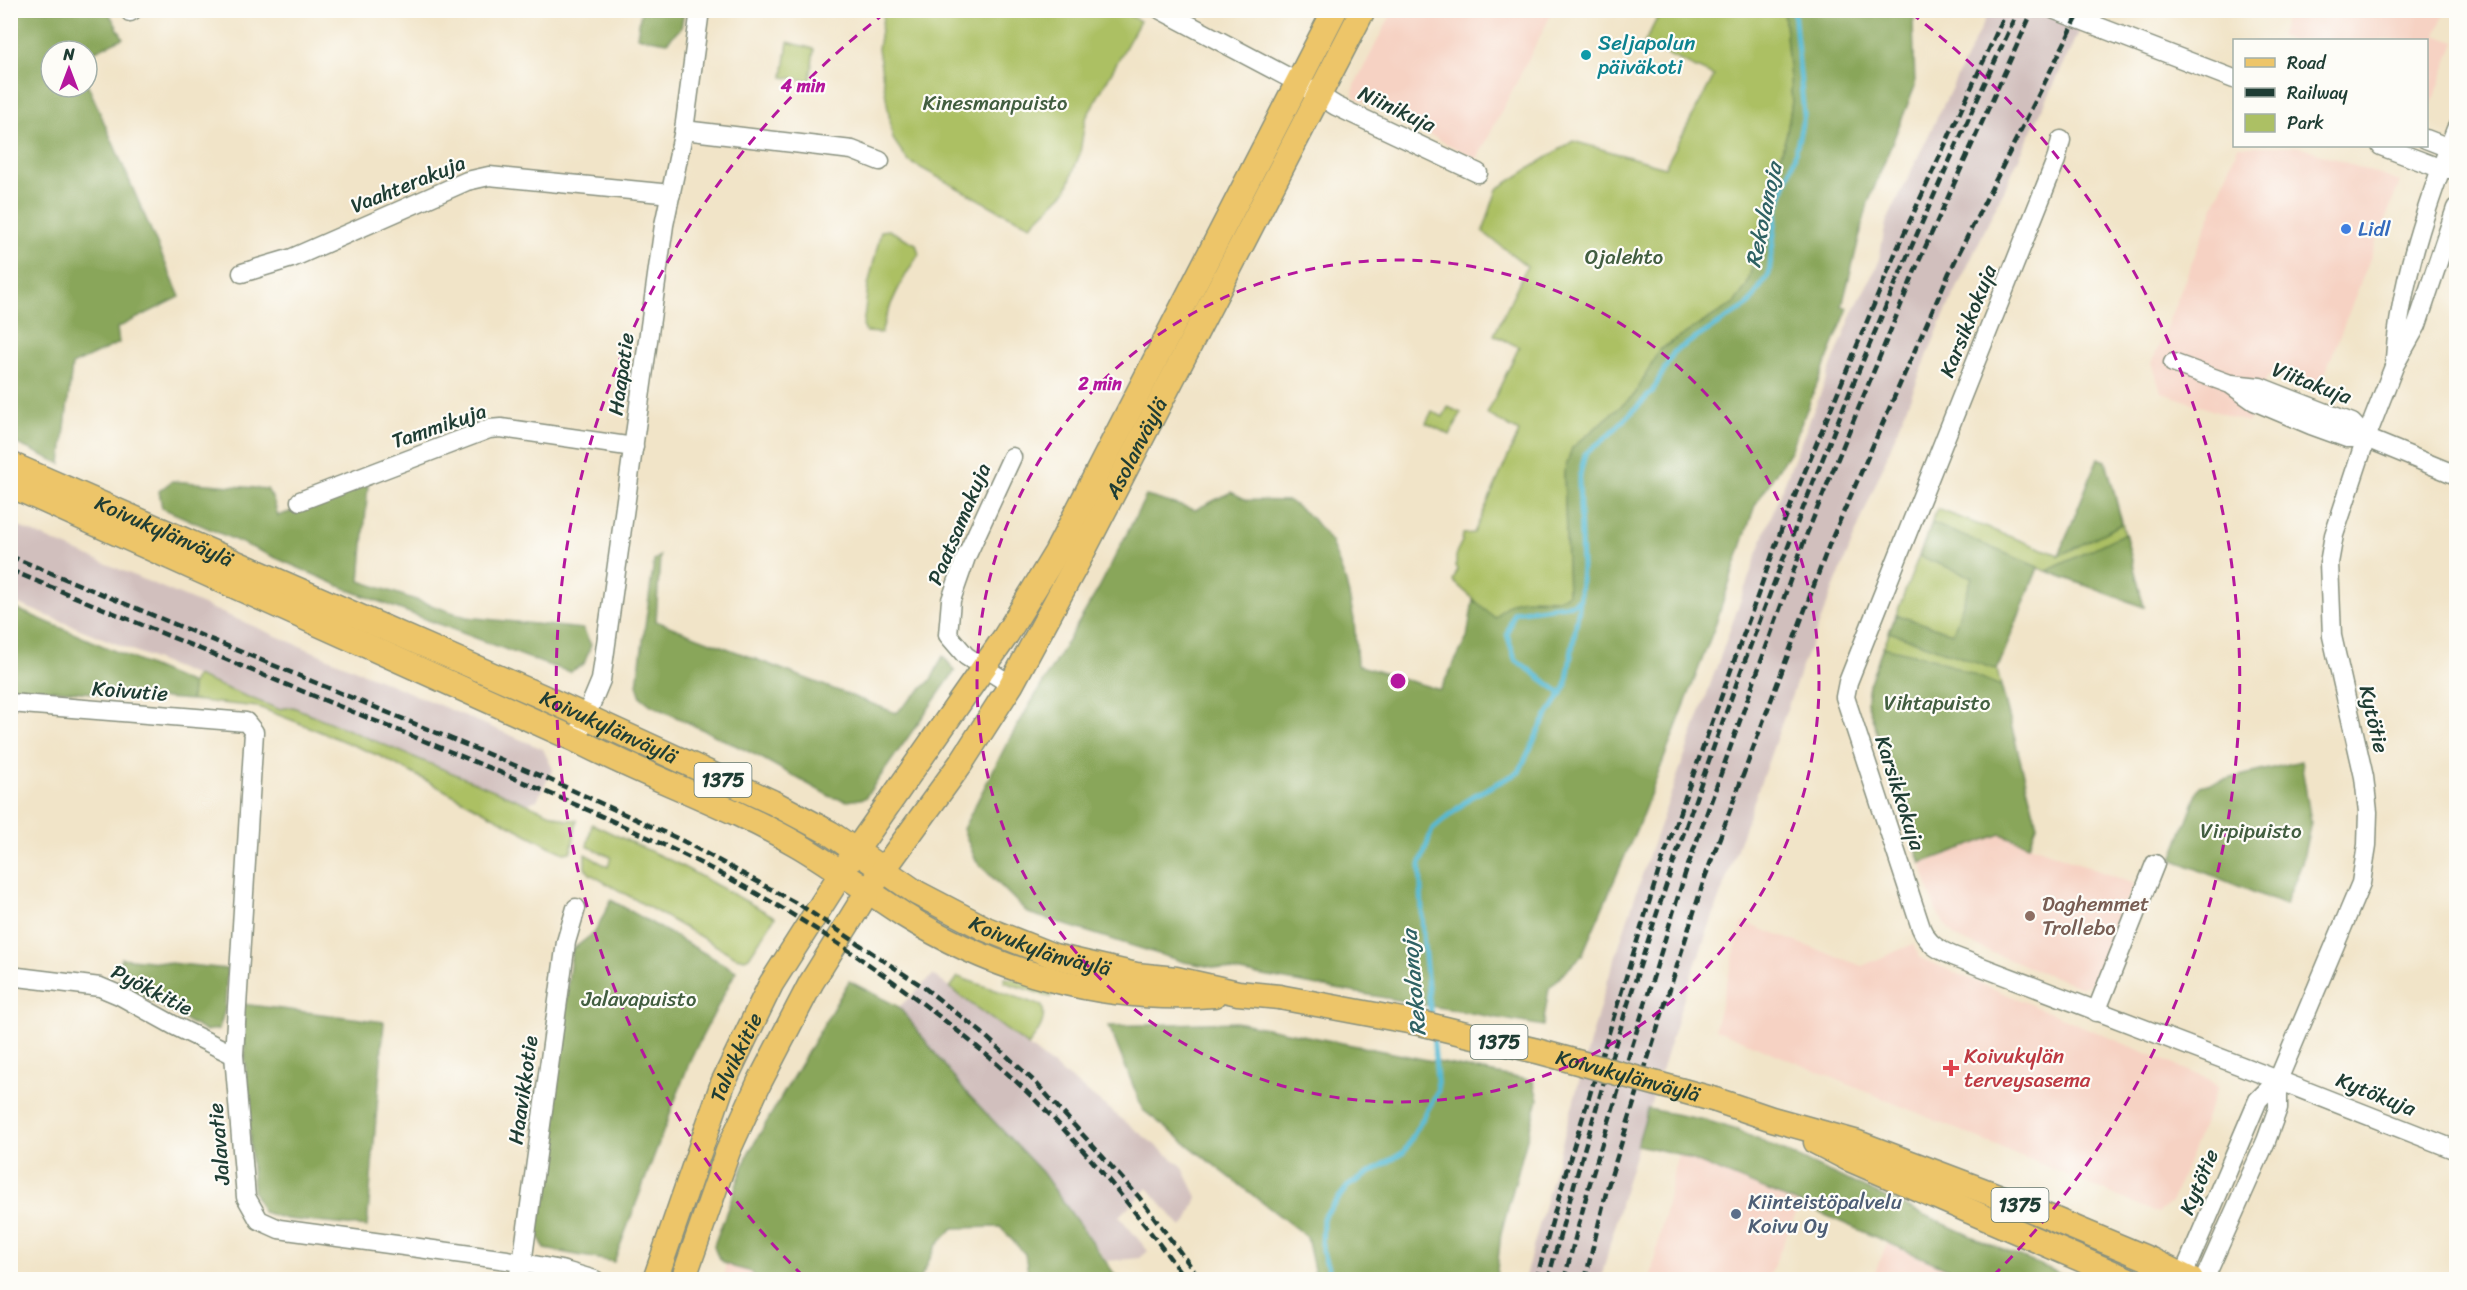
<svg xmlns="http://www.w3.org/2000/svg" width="2467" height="1290" font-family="Sriracha,sans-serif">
	<rect width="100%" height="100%" fill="#fdfcf7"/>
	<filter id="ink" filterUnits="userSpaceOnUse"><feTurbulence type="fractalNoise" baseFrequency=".0167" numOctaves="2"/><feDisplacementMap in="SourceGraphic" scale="12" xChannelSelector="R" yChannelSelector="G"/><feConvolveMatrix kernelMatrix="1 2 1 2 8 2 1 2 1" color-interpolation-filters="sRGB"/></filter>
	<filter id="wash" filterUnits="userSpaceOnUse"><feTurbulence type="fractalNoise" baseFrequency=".008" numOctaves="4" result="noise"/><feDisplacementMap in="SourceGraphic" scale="24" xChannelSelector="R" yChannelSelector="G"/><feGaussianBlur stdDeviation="1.35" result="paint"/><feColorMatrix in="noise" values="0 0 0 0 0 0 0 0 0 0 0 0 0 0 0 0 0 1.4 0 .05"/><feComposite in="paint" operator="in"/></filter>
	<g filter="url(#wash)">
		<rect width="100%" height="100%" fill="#f1e4c8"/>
		<g fill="#f6d2c3">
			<polygon points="2445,10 2436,35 2455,42 2430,109 2427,107 2426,40 2290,40 2279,36 2289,11"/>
			<polygon points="1393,11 1553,11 1477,159 1353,96 1354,86"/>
			<polygon points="2238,146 2299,146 2400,182 2317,394 2268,375 2248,423 2161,392 2152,363"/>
			<polygon points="2001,834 2134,884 2095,983 2082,987 2017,963 1955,937 1944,923 1935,909 1921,863"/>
			<polygon points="1742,922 1862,966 1913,944 1920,958 2208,1079 2218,1087 2171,1203 2158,1213 1715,1029"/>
			<polygon points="1678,1154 1800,1204 1768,1279 1650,1280"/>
			<polygon points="1887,1244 1971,1279 1872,1279"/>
			<polygon points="725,1264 751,1272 756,1279 725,1279"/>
		</g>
		<g fill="#d1bfbd">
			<polygon points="1989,11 2089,11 1941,322 1803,664 1686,991 1622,1197 1601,1279 1524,1280 1604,992 1645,866 1768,524 1854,310 1878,264 1886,223"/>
			<polygon points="10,523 543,749 553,769 537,800 526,804 293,707 278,709 11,601"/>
			<polygon points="933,975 991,1017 1182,1166 1197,1197 1187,1222 1181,1227 1148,1188 1119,1216 1148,1251 1140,1258 1107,1261 1042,1172 963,1089 899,1007"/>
		</g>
		<g fill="#acc064" stroke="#667e4c" stroke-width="1.5">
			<polygon points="1122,11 1140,21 1085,120 1080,153 1066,191 1031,225 1000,211 908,161 893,139 878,49 884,11"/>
			<polygon points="1661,11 1784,11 1792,101 1787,132 1747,286 1735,303 1659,350 1635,394 1612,415 1564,472 1568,594 1561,599 1533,598 1495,618 1453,581 1458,569 1456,566 1456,553 1462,541 1463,534 1474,533 1519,432 1487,414 1519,347 1494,335 1527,266 1483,232 1497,189 1573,141 1665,167 1714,76 1644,44"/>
			<polygon points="788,42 814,49 810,81 783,77"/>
			<path d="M889,230L916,244L919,254C902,279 889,304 881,333L866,332L863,326L868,286L881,231Z"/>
			<polygon points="1448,407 1461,413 1450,435 1426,423 1432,411 1443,417"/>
			<polygon points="2098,458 2106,461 2144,607 2038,568 1997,670 2037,825 2029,845 2001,834 1921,863 1867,702 1869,685 1937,509 2059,555"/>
			<polygon points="196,676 278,709 293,707 566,820 577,820 572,848 570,852 564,853 549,846 382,757 294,721 258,707 191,700 192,684"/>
			<polygon points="592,824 678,864 775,917 749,957 745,959 736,957 590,874 585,868 585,854 608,867 611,857 587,846"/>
			<path d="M958,977L1042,1006C1048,1021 1036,1034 1028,1046L950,988Z"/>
			<polygon points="1005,978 1033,980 1053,990 1055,993 1050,997 1004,982"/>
		</g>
		<g fill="#89a65a" stroke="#547247" stroke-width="1.5">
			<polygon points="11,10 108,11 123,38 87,55 87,51 51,51 51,87 87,87 87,83 180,297 117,328 119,343 72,365 61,464 11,441"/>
			<polygon points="641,11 684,11 681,28 667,42 637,37"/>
			<path d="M1784,11H1917L1913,23L1915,86L1868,203L1842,306L1848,308L1790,451L1755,505L1715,626L1640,821L1582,955L1549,988L1543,1026L1184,962L1028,913L976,861L963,829L1006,745L1099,588L1146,496L1195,510L1231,492L1247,500L1289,501L1313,519L1331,542L1346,582L1354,619L1357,665L1440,690L1467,638L1473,600L1495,618C1520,583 1544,610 1568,594L1564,472L1572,448L1635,394L1659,350L1734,303L1747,286L1787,132L1792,101Z"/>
			<polygon points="2098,458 2106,461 2122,524 2059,556"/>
			<polygon points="172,481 267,489 273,499 278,516 368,485 360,581 466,617 583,629 591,645 584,664 570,672 542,663 351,591 162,508 159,491"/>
			<polygon points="1932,523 2038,567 1997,670 1889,632 1896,615 1953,633 1972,577 1919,556"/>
			<polygon points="2125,533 2144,607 2047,571"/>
			<polygon points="660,556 656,621 896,713 931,680 943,656 955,671 865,798 848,801 831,797 758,756 651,705 641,697 637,685 654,561"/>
			<polygon points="12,607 192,684 191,700 11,687"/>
			<polygon points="1883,647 1935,659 2001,686 2037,825 2029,845 2001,834 1921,863 1867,702 1869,685"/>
			<polygon points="2301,761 2311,822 2302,863 2285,905 2172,859 2200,786"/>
			<polygon points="611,900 736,971 691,1058 614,1262 545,1249 537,1233 572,950 595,932"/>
			<polygon points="121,958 227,969 225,1009 219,1029 205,1031 121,984 119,976"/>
			<path d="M849,981L899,1007L963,1089L1042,1172L1118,1279H1029L1025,1254L1000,1227L953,1228L936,1246L920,1279H756L751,1272C733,1266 718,1267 714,1245L748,1154Z"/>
			<polygon points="242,1004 384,1022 367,1227 286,1219 263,1212 253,1191"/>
			<polygon points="1236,1022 1533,1081 1538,1099 1501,1233 1496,1279 1316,1279 1307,1237 1143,1110 1109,1026"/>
			<polygon points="1648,1109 1705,1120 1737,1130 1984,1242 2074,1279 1971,1279 1800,1204 1678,1154 1637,1145"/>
		</g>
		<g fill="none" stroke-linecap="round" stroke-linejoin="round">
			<g stroke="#55bad4" stroke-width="5">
				<polyline points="1562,694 1515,659 1507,634 1514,612 1573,604 1580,598"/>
				<polyline points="1431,1019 1423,935 1420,865 1432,830 1471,797 1519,772 1541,726 1566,686 1579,607 1582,568 1579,479 1585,454 1609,435 1652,392 1674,352 1748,305 1769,274 1777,210 1794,159 1804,115 1794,10"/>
				<polyline points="1332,1280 1322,1250 1323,1218 1348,1186 1404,1152 1438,1091 1433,1034"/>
			</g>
		</g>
	</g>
	<g filter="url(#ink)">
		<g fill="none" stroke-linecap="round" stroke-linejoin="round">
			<defs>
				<g id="minor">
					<polyline points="1161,10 1299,83 1336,106 1478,173"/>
					<polyline points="2055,10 2234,79"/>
					<polyline points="130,12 133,10"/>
					<polyline points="684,130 852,150 880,161"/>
					<polyline points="2426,139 2449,148 2456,155"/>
					<path d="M2061,140L2056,160L1848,682L1845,697L1921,928C1928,944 1937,949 1953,956L2278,1080L2456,1150"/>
					<polyline points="2381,146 2442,169 2456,169"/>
					<polyline points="242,273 292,258 467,181 489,176 671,194"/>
					<path d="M2395,359C2400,281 2428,201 2456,129"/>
					<polyline points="2173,363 2230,384 2254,401 2311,425 2347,438 2366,438 2456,475"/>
					<polyline points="2232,384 2260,387 2352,423 2366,438"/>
					<polyline points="300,501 489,429 501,428 634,447"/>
					<polyline points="1011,685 966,656 948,635 951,600 966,557 1012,457"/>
					<polyline points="10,703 246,722 254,732 234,1055 246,1197 259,1220 279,1229 507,1260 561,1270 595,1280"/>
					<polyline points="576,740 601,680 664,225 684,130 700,10"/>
					<polyline points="10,976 100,987 119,995 175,1026 234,1055"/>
					<polyline points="2096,1012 2155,864"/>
					<polyline points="517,1280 522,1264 566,942 576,908"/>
					<polyline points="2181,1280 2258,1100 2278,1080 2361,883 2367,845 2368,812 2364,777 2332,636 2329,563 2334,535 2366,438 2395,364 2417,325 2456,208"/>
					<polyline points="2204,1280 2266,1141 2278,1108 2278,1080"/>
				</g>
				<g id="major">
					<path id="s1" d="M10,464L543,697L772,802L830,833L917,893L986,929L1054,956L1136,975L1176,979L1238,993L1279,997"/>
					<path d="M10,485L576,740C649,778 727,804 798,845C834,866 868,892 904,915C997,973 1104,1003 1214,995"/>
					<polyline points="1716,1100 1772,1119 1855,1142 2003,1198 2151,1260 2191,1280"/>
					<polyline points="1816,1142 1847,1158 2129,1280"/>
					<path id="s2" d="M655,1280L723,1083L771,984L855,852L1005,637L1056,553L1335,10"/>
					<path id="s3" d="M683,1280L728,1151L759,1083L811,983L868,891L961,763L1011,685L1078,561L1363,10"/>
				</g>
			</defs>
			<use href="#minor" stroke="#88907e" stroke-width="21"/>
			<use href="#major" stroke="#88907e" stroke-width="27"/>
			<use href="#minor" stroke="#fff" stroke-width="18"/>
			<use href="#major" stroke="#edc569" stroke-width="24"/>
			<g stroke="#1f3d34" stroke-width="4.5" stroke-dasharray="9 4.5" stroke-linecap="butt">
				<polyline points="10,556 548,779 683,841 800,905 922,986 981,1032 1036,1083 1139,1197 1201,1280"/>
				<path d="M10,570C131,620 252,671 373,720C475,762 578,803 676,851C781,902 880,967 970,1041C1053,1109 1123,1193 1186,1280"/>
				<polyline points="1536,1280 1565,1175 1659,870 1784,522 1897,249 2007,10"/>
				<path d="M1548,1280C1664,844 1826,418 2019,10"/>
				<polyline points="1564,1280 1589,1186 1685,874 1806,536 1919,261 2033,10"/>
				<polyline points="1585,1280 1607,1189 1704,880 1829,545 1949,273 2081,10"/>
			</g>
			<defs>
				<g id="major-bridge">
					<path id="s4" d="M1279,997L1424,1024L1537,1051L1716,1100"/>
				</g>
			</defs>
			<use href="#major-bridge" stroke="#88907e" stroke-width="27" stroke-linecap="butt"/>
			<use href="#major-bridge" stroke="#edc569" stroke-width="24"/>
		</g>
	</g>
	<g fill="none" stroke="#b5179e" stroke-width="3" stroke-dasharray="10 8">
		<circle cx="1398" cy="681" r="421"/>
		<path d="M803 1276A842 842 0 0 1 885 13M1911 13A842 842 0 0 1 1993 1276"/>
	</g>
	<circle fill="#0f9aa8" stroke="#fdfcf7" stroke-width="2" cx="1586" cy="55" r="6"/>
	<circle fill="#3f7fe0" stroke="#fdfcf7" stroke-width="2" cx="2346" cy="229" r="6"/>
	<circle fill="#8d6e63" stroke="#fdfcf7" stroke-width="2" cx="2030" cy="916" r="6"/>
	<path fill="#e0444e" stroke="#fdfcf7" stroke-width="2" d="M1948 1059h6v6h6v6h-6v6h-6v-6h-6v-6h6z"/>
	<circle fill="#5c6f8a" stroke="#fdfcf7" stroke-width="2" cx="1736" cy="1214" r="6"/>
	<g text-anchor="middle" stroke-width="4.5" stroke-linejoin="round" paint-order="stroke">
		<g fill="#fdfcf7" stroke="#62766e" stroke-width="1.5">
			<rect x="694.5" y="763" width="57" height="34" rx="4.5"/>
			<rect x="1470.5" y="1025" width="57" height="34" rx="4.5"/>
			<rect x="1991.5" y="1188" width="57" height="34" rx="4.5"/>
		</g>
		<g font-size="20" font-weight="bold" fill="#1f3d34">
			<text x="723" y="787">1375</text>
			<text x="1499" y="1049">1375</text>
			<text x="2020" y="1212">1375</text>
		</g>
		<g font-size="21" fill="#0d838f" stroke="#fdfcf7" text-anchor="start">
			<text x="1598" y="50">Seljapolun<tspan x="1598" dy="24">päiväkoti</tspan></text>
		</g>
		<g font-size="21" fill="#425e40" stroke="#fdfcf7">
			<text x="995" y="110">Kinesmanpuisto</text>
			<text x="1624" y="264">Ojalehto</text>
			<text x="1937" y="710">Vihtapuisto</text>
			<text x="2251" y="838">Virpipuisto</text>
			<text x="639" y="1006">Jalavapuisto</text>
		</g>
		<g font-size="21" fill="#1f3d34" stroke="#fdfcf7">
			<text transform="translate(1397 109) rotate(25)" y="7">Niinikuja</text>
			<text transform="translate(408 184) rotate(-22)" y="7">Vaahterakuja</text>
			<text transform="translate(1968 321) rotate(-68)" y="7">Karsikkokuja</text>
			<text transform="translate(621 374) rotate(-82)" y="7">Haapatie</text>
			<text transform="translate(2312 383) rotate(21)" y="7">Viitakuja</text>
			<text transform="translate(439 426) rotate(-19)" y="7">Tammikuja</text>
			<text dy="7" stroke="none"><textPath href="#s3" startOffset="951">Asolanväylä</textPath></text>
			<text transform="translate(959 524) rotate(-67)" y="7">Paatsamakuja</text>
			<text dy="7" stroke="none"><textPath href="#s1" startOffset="168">Koivukylänväylä</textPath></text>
			<text transform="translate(130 691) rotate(4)" y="7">Koivutie</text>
			<text transform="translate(2374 719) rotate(77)" y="7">Kytötie</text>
			<text dy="7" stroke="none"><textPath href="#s1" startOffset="654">Koivukylänväylä</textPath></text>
			<text transform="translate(1900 793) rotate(72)" y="7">Karsikkokuja</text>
			<text dy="7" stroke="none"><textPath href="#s1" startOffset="1140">Koivukylänväylä</textPath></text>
			<text transform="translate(152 990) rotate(27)" y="7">Pyökkitie</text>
			<text dy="7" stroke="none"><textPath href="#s2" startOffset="237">Talvikkitie</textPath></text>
			<text dy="7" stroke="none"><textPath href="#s4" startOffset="358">Koivukylänväylä</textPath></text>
			<text transform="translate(523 1090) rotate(-82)" y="7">Haavikkotie</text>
			<text transform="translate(2376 1094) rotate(22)" y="7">Kytökuja</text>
			<text transform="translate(219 1144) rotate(-95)" y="7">Jalavatie</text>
			<text transform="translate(2199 1182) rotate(-67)" y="7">Kytötie</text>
		</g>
		<g font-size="21" fill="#366cbe" stroke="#fdfcf7" text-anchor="start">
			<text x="2358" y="236">Lidl</text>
		</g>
		<g font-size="21" fill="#785e54" stroke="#fdfcf7" text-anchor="start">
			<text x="2042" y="911">Daghemmet<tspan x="2042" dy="24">Trollebo</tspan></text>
		</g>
		<g font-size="21" fill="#be3a42" stroke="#fdfcf7" text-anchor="start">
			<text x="1964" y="1063">Koivukylän<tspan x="1964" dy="24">terveysasema</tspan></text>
		</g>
		<g font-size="21" fill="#4e5e75" stroke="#fdfcf7" text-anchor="start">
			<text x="1748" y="1209">Kiinteistöpalvelu<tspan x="1748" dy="24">Koivu Oy</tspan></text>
		</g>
		<g font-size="22" font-style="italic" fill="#2f6264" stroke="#fdfcf7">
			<text transform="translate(1763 215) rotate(-78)" y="8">Rekolanoja</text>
			<text transform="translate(1413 983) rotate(-95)" y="8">Rekolanoja</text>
		</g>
	</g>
	<circle cx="1398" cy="681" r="9" fill="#b5179e" stroke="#fdfcf7" stroke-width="3"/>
	<g font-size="18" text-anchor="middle" font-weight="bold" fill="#b5179e" stroke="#fdfcf7" stroke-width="4.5" stroke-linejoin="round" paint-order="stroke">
		<text x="803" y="92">4 min</text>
		<text x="1100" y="390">2 min</text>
	</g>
	<rect width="2467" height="1290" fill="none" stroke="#fdfcf7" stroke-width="36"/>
	<rect x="2233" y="39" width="195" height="108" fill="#fdfcf7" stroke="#a4b0a9" stroke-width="1.5"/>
	<rect x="2245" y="58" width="30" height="9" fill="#edc569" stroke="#a4b0a9" stroke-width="1.5"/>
	<text x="2287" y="69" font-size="18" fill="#1f3d34">Road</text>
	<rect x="2245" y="88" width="30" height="9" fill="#1f3d34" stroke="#a4b0a9" stroke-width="1.5"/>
	<text x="2287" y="99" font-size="18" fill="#1f3d34">Railway</text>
	<rect x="2245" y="114" width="30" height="18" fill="#acc064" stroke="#a4b0a9" stroke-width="1.5"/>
	<text x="2287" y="129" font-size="18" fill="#1f3d34">Park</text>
	<g transform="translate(69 69)"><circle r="28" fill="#fdfcf7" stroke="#a4b0a9" stroke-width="1.5"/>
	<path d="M0-4.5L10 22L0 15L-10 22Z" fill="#b5179e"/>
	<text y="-9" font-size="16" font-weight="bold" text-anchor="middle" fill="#1f3d34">N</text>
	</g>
</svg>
